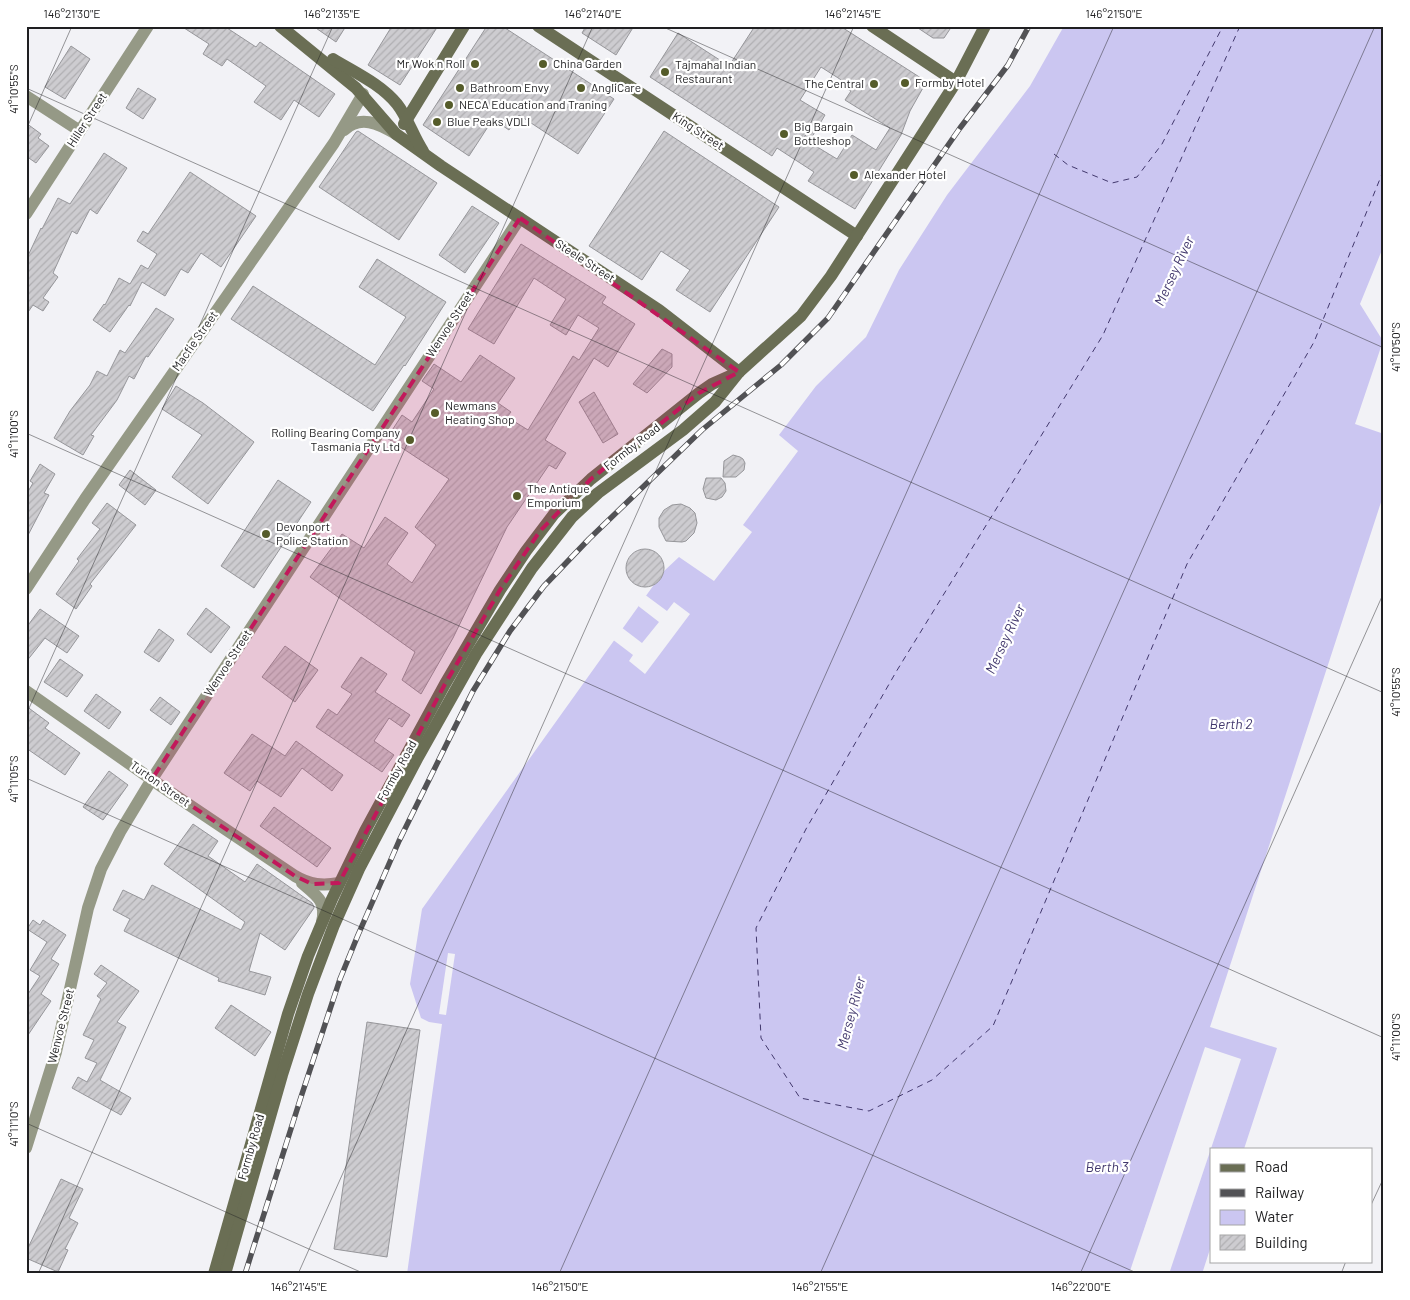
<svg xmlns="http://www.w3.org/2000/svg" width="1410" height="1300" font-family="Barlow,sans-serif">
	<defs>
		<pattern id="building-hatch" width="6" height="6" patternUnits="userSpaceOnUse" patternTransform="scale(1.25)"><rect width="6" height="6" fill="#cdccd0"/><path d="M-1 1l2-2M0 6l6-6M5 7l2-2" fill="none" stroke="#b0afb2"/></pattern>
	</defs>
	<rect width="100%" height="100%" fill="#f2f2f6"/>
	<polygon fill="#cbc6f1" points="1064,26 1384,26 1384,245 1360,304 1383,341 1355,424 1384,434 1384,493 1210,1027 1277,1048 1244,1149 1211,1149 1211,1246 1202,1274 407,1274 442,1024 429,1022 421,1018 410,984 422,909 663,572 679,557 714,581 752,532 743,525 798,451 779,435 816,386 866,337 899,270 947,195 1030,86"/>
	<g fill="#f2f2f6">
		<polygon points="644,594 667,611 674,602 690,614 645,674 629,661 633,655 612,639 621,627 642,643 659,622 637,605"/>
		<polygon points="448,953 455,954 446,1015 439,1014"/>
		<polygon points="1205,1047 1241,1059 1169,1274 1129,1274"/>
	</g>
	<g fill="none" stroke-linecap="round" stroke-linejoin="round">
		<g stroke="#42386d" stroke-width="1" stroke-dasharray="6 5" stroke-linecap="butt">
			<polyline points="1240,26 1103,335 896,672 806,829 756,928 761,1038 800,1098 869,1111 932,1080 993,1026 1187,564 1314,342 1384,169"/>
			<polyline points="1054,154 1068,165 1112,183 1137,177 1162,144 1223,26"/>
		</g>
	</g>
	<g fill="url(#building-hatch)" stroke="#96969a" fill-rule="evenodd">
		<polygon points="181,26 224,26 256,47 260,42 335,94 319,117 294,100 281,120 254,102 266,86 227,59 222,66 203,54 209,44"/>
		<polygon points="313,26 346,26 336,42"/>
		<polygon points="392,26 438,26 400,85 368,65"/>
		<polygon points="487,26 502,26 614,99 578,154 519,115 509,130 493,119 469,156 423,125"/>
		<polygon points="586,26 634,26 616,55 582,33"/>
		<path d="M755,26H840L924,80V86L910,111L901,135L855,209L808,181L814,172L777,148L772,156L650,77L678,33L729,66ZM821,67L846,83L844,87L851,91L845,100L890,128L876,150L852,135L837,159L809,142L825,115L800,100Z"/>
		<polygon points="915,26 952,26 944,38 933,38"/>
		<polygon points="71,46 90,59 65,99 45,87"/>
		<polygon points="138,88 156,99 143,119 126,108"/>
		<polygon points="26,123 41,134 38,138 49,146 36,163 26,156"/>
		<polygon points="358,131 437,183 399,240 319,187 356,132"/>
		<polygon points="664,131 779,207 710,312 676,290 690,270 661,251 642,280 589,246"/>
		<polygon points="104,153 127,168 97,214 90,209 77,234 72,231 53,273 58,277 43,298 49,302 43,311 33,305 26,315 26,260 41,228 42,229 58,198 70,204"/>
		<polygon points="190,172 256,216 221,267 201,253 188,273 181,269 165,296 142,282 130,306 129,305 110,332 93,320 104,304 105,305 119,278 130,284 141,265 148,269 157,254 137,241 143,231 148,234"/>
		<polygon points="472,206 499,223 465,273 439,255"/>
		<polygon points="521,244 606,297 602,303 635,324 608,367 594,358 545,440 566,453 556,469 549,465 507,527 453,638 421,694 402,680 415,652 310,577 342,534 364,548 385,517 408,533 387,564 412,583 436,545 415,527 449,479 387,438 402,415 412,422 434,389 422,381 434,364 461,382 480,355 515,378 498,403 511,412 507,417 528,430 573,356 579,360 599,328 578,315 566,335 550,325 566,299 534,278 494,344 468,329"/>
		<polygon points="377,259 446,302 405,366 404,365 373,411 231,319 253,286 375,365 406,317 359,287"/>
		<polygon points="156,308 174,319 148,357 146,356 134,379 129,376 117,400 91,435 94,436 83,455 54,438 70,411 90,385 97,371 107,376 120,350 125,353"/>
		<polygon points="662,349 672,354 672,367 647,393 633,384"/>
		<polygon points="176,386 203,403 254,442 208,504 172,477 202,435 162,409"/>
		<polygon points="594,392 618,434 603,443 579,402"/>
		<polygon points="733,455 740,457 743,459 745,463 744,470 736,477 723,477 724,461"/>
		<polygon points="40,464 55,474 44,493 49,495 26,539 26,495 33,483 30,481"/>
		<polygon points="130,470 156,490 145,505 119,485"/>
		<polygon points="706,478 721,478 725,483 726,491 722,497 716,500 706,498 703,489"/>
		<polygon points="278,480 311,502 254,588 221,566"/>
		<polygon points="107,503 136,525 90,584 92,586 76,609 56,594 79,561 77,559 100,529 92,523"/>
		<polygon points="681,504 690,508 695,513 697,523 694,533 686,541 682,542 666,541 659,527 659,518 664,510 672,505"/>
		<circle cx="645" cy="568" r="19"/>
		<polygon points="206,608 230,627 211,653 187,634"/>
		<polygon points="40,609 79,636 67,653 45,638 26,662 26,628"/>
		<polygon points="159,629 174,640 159,662 144,652"/>
		<polygon points="285,646 318,670 295,702 262,677"/>
		<polygon points="361,657 387,674 375,692 410,715 402,727 389,718 374,741 394,755 382,772 316,727 328,709 337,715 352,694 341,687"/>
		<polygon points="60,659 83,675 67,697 44,682"/>
		<polygon points="96,694 121,712 109,729 84,711"/>
		<polygon points="160,697 180,712 171,725 150,710"/>
		<polygon points="26,706 49,723 45,728 80,753 65,775 26,748"/>
		<polygon points="252,734 285,756 296,741 343,775 332,791 302,768 281,797 257,781 250,791 224,773"/>
		<polygon points="109,771 128,785 103,820 83,807"/>
		<polygon points="274,807 331,848 317,867 260,826"/>
		<polygon points="193,824 218,841 208,856 245,882 257,864 312,903 314,907 314,908 285,950 260,933 249,971 271,977 265,995 218,981 219,978 124,931 130,919 113,910 123,890 144,900 152,885 241,930 245,922 164,864"/>
		<polygon points="33,920 40,925 43,920 66,935 51,959 59,964 41,994 51,1001 26,1038 26,997 40,976 30,970 47,942 27,929"/>
		<polygon points="101,965 139,991 117,1022 126,1027 100,1080 131,1098 121,1115 72,1088 78,1077 87,1082 97,1063 85,1058 94,1040 83,1035 101,999 97,996 107,983 94,974"/>
		<polygon points="231,1005 271,1032 255,1056 215,1028"/>
		<polygon points="367,1022 420,1030 387,1257 334,1249"/>
		<polygon points="61,1179 83,1189 69,1218 78,1223 65,1249 68,1250 58,1272 26,1258 26,1252"/>
	</g>
	<g fill="none" stroke-linecap="round" stroke-linejoin="round">
		<g stroke="#959986" stroke-width="12">
			<polyline points="26,96 80,131"/>
			<path d="M344,130C360,115 378,123 396,134"/>
			<polyline points="26,214 148,26"/>
			<polyline points="26,589 85,499 334,143 363,94"/>
			<path d="M26,691L161,786L295,876C310,885 323,886 339,883"/>
			<path d="M302,883C316,895 327,901 322,922"/>
			<polyline points="26,1148 56,1052 88,908 101,869 120,832 152,779 520,218"/>
		</g>
		<g stroke="#6a6e54" stroke-width="12">
			<polyline points="280,26 356,88 396,134 441,166 659,310 739,372"/>
			<polyline points="538,26 857,236"/>
			<polyline points="872,26 956,82"/>
			<path d="M333,59C354,72 381,84 397,104C408,118 413,136 423,151"/>
			<polyline points="404,124 464,26"/>
			<polyline points="214,1274 288,1014 308,956 332,899 365,831 445,684 500,590 526,551 554,514 591,479 699,393 712,384 739,372"/>
			<polyline points="225,1274 282,1075 308,994 334,925 359,869 418,757 476,654 532,568 572,517 598,493 683,430 715,402 739,372 801,316 831,276 956,82 985,26"/>
		</g>
		<defs>
			<polyline id="rail" points="245,1274 301,1097 340,979 358,935 399,841 453,731 473,691 510,631 544,586 589,539 702,430 781,365 828,318 960,128 1008,65 1029,26"/>
		</defs>
		<use href="#rail" stroke="#525255" stroke-width="5.5"/>
		<use href="#rail" stroke="#fff" stroke-width="4" stroke-dasharray="11" stroke-linecap="butt"/>
	</g>
	<path fill="#c2185b" fill-opacity="0.2" stroke="#c2185b" stroke-width="4" stroke-dasharray="10 6" stroke-linejoin="round" d="M520,218L739,372L699,393L591,479L540,531L500,590L445,684L339,883L312,884L295,876L152,779Z"/>
	<path fill="none" stroke="#1f1f21" stroke-width="1" stroke-opacity="0.45" d="M661,26L1384,348M26,88L1384,693M26,130L72,26M26,433L1384,1038M26,715L333,26M26,778L1139,1274M26,1123L365,1274M1371,1205L1384,1177M38,1274L593,26M298,1274L854,26M559,1274L1114,26M820,1274L1375,26M1080,1274L1384,592M1341,1274L1346,1261"/>
	<g fill="#555c2a" stroke="#fff" stroke-width="2">
		<circle cx="475" cy="64" r="5"/>
		<circle cx="543" cy="64" r="5"/>
		<circle cx="665" cy="72" r="5"/>
		<circle cx="905" cy="83" r="5"/>
		<circle cx="874" cy="84" r="5"/>
		<circle cx="460" cy="88" r="5"/>
		<circle cx="581" cy="88" r="5"/>
		<circle cx="449" cy="105" r="5"/>
		<circle cx="437" cy="122" r="5"/>
		<circle cx="784" cy="134" r="5"/>
		<circle cx="854" cy="175" r="5"/>
		<circle cx="435" cy="413" r="5"/>
		<circle cx="410" cy="440" r="5"/>
		<circle cx="517" cy="496" r="5"/>
		<circle cx="266" cy="534" r="5"/>
	</g>
	<g text-anchor="middle" stroke-width="4.5" stroke-linejoin="round" paint-order="stroke">
		<g font-size="12" fill="#1f1f21" stroke="#fff" text-anchor="start">
			<text x="465" y="68" text-anchor="end">Mr Wok n Roll</text>
			<text x="553" y="68">China Garden</text>
			<text x="675" y="69">Tajmahal Indian<tspan x="675" dy="14">Restaurant</tspan></text>
			<text x="915" y="87">Formby Hotel</text>
			<text x="864" y="88" text-anchor="end">The Central</text>
			<text x="470" y="92">Bathroom Envy</text>
			<text x="591" y="92">AngliCare</text>
			<text x="459" y="109">NECA Education and Traning</text>
			<text x="447" y="126">Blue Peaks VDLl</text>
			<text x="794" y="131">Big Bargain<tspan x="794" dy="14">Bottleshop</tspan></text>
			<text x="864" y="179">Alexander Hotel</text>
			<text x="445" y="410">Newmans<tspan x="445" dy="14">Heating Shop</tspan></text>
			<text x="400" y="437" text-anchor="end">Rolling Bearing Company<tspan x="400" dy="14">Tasmania Pty Ltd</tspan></text>
			<text x="527" y="493">The Antique<tspan x="527" dy="14">Emporium</tspan></text>
			<text x="276" y="531">Devonport<tspan x="276" dy="14">Police Station</tspan></text>
		</g>
		<g font-size="12" fill="#1f1f21" stroke="#fff">
			<text transform="translate(87 120) rotate(-57)" y="4">Hiller Street</text>
			<text transform="translate(698 131) rotate(33)" y="4">King Street</text>
			<text transform="translate(585 261) rotate(33)" y="4">Steele Street</text>
			<text transform="translate(450 324) rotate(-57)" y="4">Wenvoe Street</text>
			<text transform="translate(195 341) rotate(-55)" y="4">Macfie Street</text>
			<text transform="translate(632 447) rotate(-38)" y="4">Formby Road</text>
			<text transform="translate(228 663) rotate(-57)" y="4">Wenvoe Street</text>
			<text transform="translate(397 771) rotate(-61)" y="4">Formby Road</text>
			<text transform="translate(160 784) rotate(35)" y="4">Turton Street</text>
			<text transform="translate(61 1026) rotate(-76)" y="4">Wenvoe Street</text>
			<text transform="translate(251 1147) rotate(-74)" y="4">Formby Road</text>
		</g>
		<g font-size="14" font-style="italic" fill="#42386d" stroke="#fff">
			<text transform="translate(1174 271) rotate(-65)" y="5">Mersey River</text>
			<text transform="translate(1005 639) rotate(-65)" y="5">Mersey River</text>
			<text x="1231" y="729">Berth 2</text>
			<text transform="translate(851 1013) rotate(-75)" y="5">Mersey River</text>
			<text x="1107" y="1172">Berth 3</text>
		</g>
	</g>
	<rect width="1410" height="1300" fill="none" stroke="#ffffff" stroke-width="55"/>
	<rect x="1210" y="1148" width="162" height="115" fill="#ffffff" stroke="#a5a5a6"/>
	<rect x="1220" y="1164" width="25" height="8" fill="#6a6e54" stroke="#a5a5a6"/>
	<text x="1255" y="1172" font-size="15" fill="#1f1f21">Road</text>
	<rect x="1220" y="1189" width="25" height="8" fill="#525255" stroke="#a5a5a6"/>
	<text x="1255" y="1198" font-size="15" fill="#1f1f21">Railway</text>
	<rect x="1220" y="1210" width="25" height="15" fill="#cbc6f1" stroke="#a5a5a6"/>
	<text x="1255" y="1222" font-size="15" fill="#1f1f21">Water</text>
	<rect x="1220" y="1235" width="25" height="15" fill="url(#building-hatch)" stroke="#a5a5a6"/>
	<text x="1255" y="1248" font-size="15" fill="#1f1f21">Building</text>
	<rect x="28" y="28" width="1354" height="1244" fill="none" stroke="#1f1f21" stroke-width="2"/>
	<g font-size="12" text-anchor="middle" fill="#1f1f21">
		<text x="72" y="18">146°21'30"E</text>
		<text x="332" y="18">146°21'35"E</text>
		<text x="593" y="18">146°21'40"E</text>
		<text x="853" y="18">146°21'45"E</text>
		<text x="1114" y="18">146°21'50"E</text>
		<text transform="translate(14 89) rotate(-90)" y="4">41°10'55"S</text>
		<text transform="translate(1396 347) rotate(-90)" y="4">41°10'50"S</text>
		<text transform="translate(14 434) rotate(-90)" y="4">41°11'00"S</text>
		<text transform="translate(1396 692) rotate(-90)" y="4">41°10'55"S</text>
		<text transform="translate(14 779) rotate(-90)" y="4">41°11'05"S</text>
		<text transform="translate(1396 1037) rotate(-90)" y="4">41°11'00"S</text>
		<text transform="translate(14 1124) rotate(-90)" y="4">41°11'10"S</text>
		<text x="299" y="1291">146°21'45"E</text>
		<text x="560" y="1291">146°21'50"E</text>
		<text x="820" y="1291">146°21'55"E</text>
		<text x="1081" y="1291">146°22'00"E</text>
	</g>
</svg>
